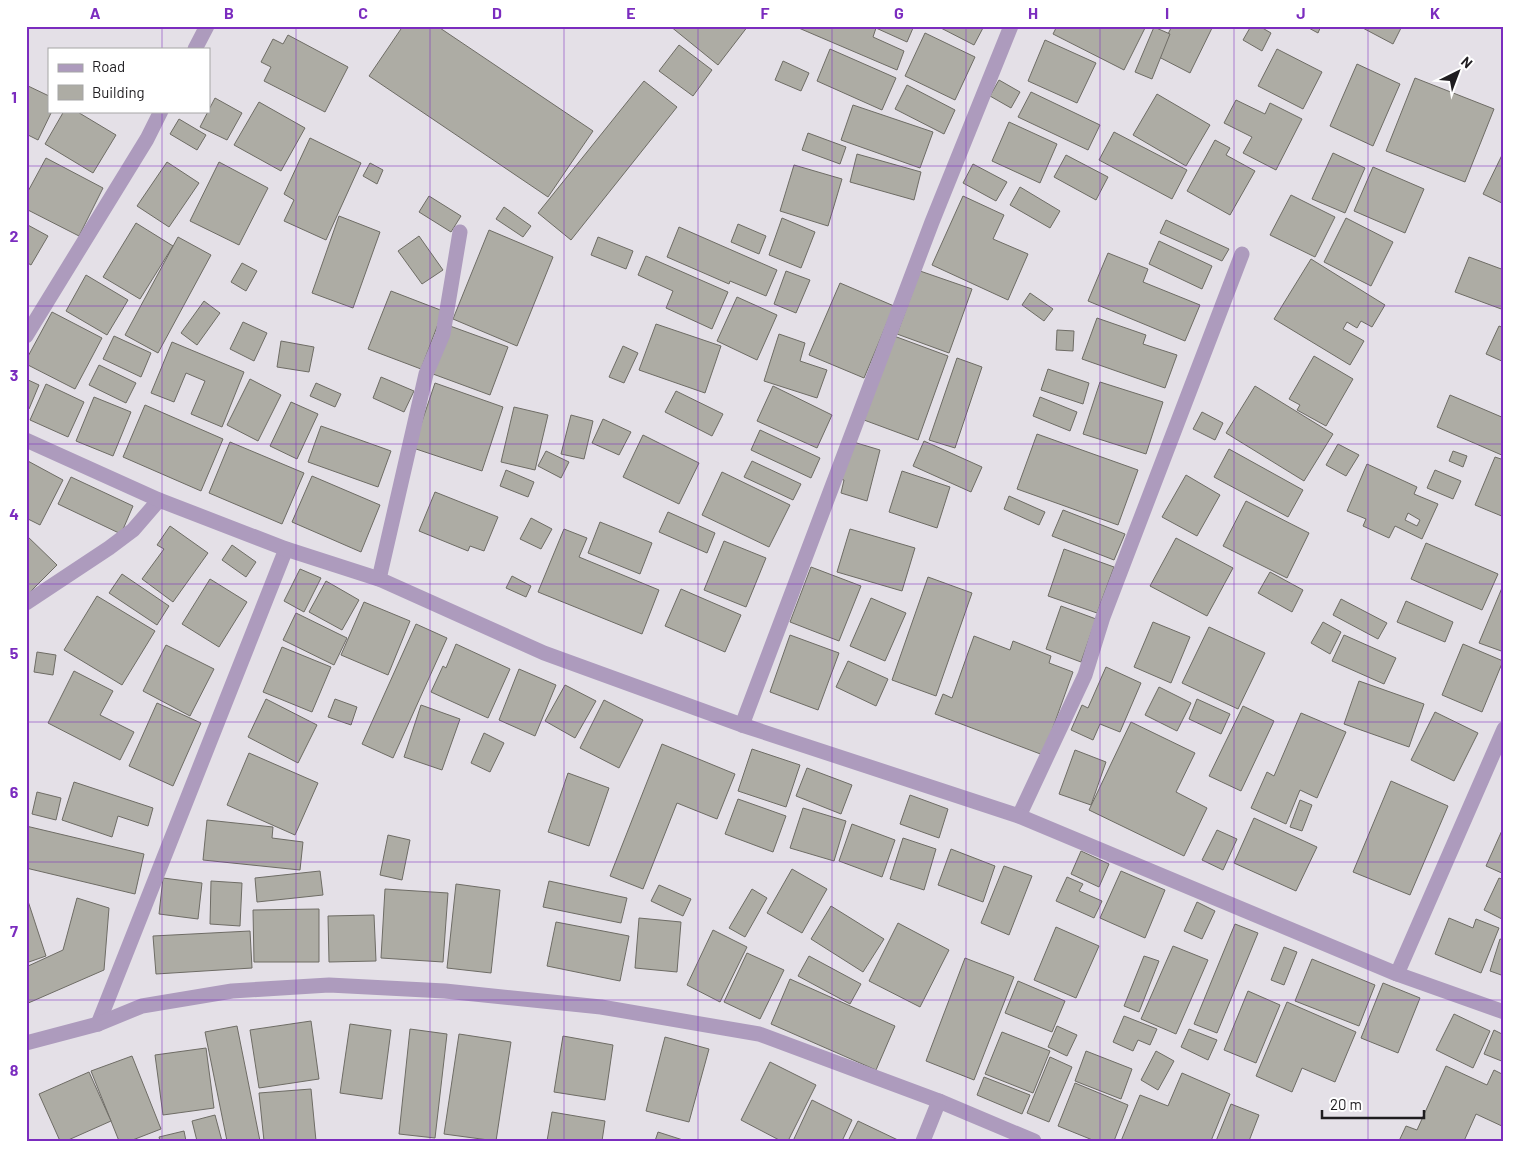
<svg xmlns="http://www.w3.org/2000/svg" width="1530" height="1167" font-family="Barlow,sans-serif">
	<rect width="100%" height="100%" fill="#e4e0e7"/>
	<g fill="#adaca4" stroke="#6e6c65" fill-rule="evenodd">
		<polygon points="403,26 437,26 593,131 548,197 369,76"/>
		<polygon points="670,26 748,26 718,65"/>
		<polygon points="794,26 908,26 913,28 907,42 876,28 873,37 904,51 897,70"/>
		<polygon points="937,26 984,26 974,45"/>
		<polygon points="1057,26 1146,26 1124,70 1053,34"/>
		<polygon points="1172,26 1213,26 1190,73 1157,56"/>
		<polygon points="1251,26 1259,26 1271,33 1262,51 1243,40"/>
		<polygon points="1305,26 1321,26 1318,33"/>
		<polygon points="1359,26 1402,26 1393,44"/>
		<polygon points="1154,27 1170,34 1152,79 1135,72"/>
		<polygon points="925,33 975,57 955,100 905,76"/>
		<polygon points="288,35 348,67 325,112 264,81 271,67 261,62 273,39 283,44"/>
		<polygon points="1045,40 1096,63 1077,103 1028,81"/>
		<polygon points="679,45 712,70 693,96 659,71"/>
		<polygon points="830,49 896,78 882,110 817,81"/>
		<polygon points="1277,49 1322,72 1303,109 1258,86"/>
		<polygon points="783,61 809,73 801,91 775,80"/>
		<polygon points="1357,64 1400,84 1373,146 1330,126"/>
		<polygon points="1415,78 1494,109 1465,182 1386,151"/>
		<polygon points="999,80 1020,92 1011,108 990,96"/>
		<polygon points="644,81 677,107 571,240 538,213"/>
		<polygon points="26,85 49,96 49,111 52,111 38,140 26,134"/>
		<polygon points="907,85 955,110 944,134 895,109"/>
		<polygon points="1031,92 1100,125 1088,150 1018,117"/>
		<polygon points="1157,94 1210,125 1186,166 1133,135"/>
		<polygon points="215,98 242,113 227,140 200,127"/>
		<polygon points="1236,100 1265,114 1270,103 1302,119 1276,170 1243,153 1252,137 1224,123"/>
		<polygon points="259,102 305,128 281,171 234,145"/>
		<polygon points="853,105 933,132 920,168 841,140"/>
		<polygon points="64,111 76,111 116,135 93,173 45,144"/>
		<polygon points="179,119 206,135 197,150 170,134"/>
		<polygon points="1009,122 1057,144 1040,183 992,161"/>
		<polygon points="1114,132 1187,170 1172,199 1099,160"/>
		<polygon points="808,133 846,147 840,164 802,150"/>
		<polygon points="310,138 361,163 326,240 284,221 294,200 284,194"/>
		<polygon points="1215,140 1230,148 1226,155 1255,171 1230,215 1187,191"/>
		<polygon points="1504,151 1504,204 1483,194"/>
		<polygon points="1333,153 1365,168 1345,213 1312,199"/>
		<polygon points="857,154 921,172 914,200 850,182"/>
		<polygon points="1066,155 1108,177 1096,200 1054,177"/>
		<polygon points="46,158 103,188 79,236 26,209 26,195"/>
		<polygon points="167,162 199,183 169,227 137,206"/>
		<polygon points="219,162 268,188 239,245 190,221"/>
		<polygon points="370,163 383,170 377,184 363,176"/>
		<polygon points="973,164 1007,182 996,201 963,183"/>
		<polygon points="794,165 842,179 828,226 780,211"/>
		<polygon points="1373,167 1424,189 1405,233 1354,211"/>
		<polygon points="1020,187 1060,211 1050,228 1010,205"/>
		<polygon points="1291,195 1335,217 1315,257 1270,235"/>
		<polygon points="429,196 461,216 451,232 419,212"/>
		<polygon points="963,196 1004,215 993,239 1028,254 1008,300 932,265"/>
		<polygon points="504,207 531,226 523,237 496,219"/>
		<polygon points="339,216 380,232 353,308 312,293"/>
		<polygon points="782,218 815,232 801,268 769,255"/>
		<polygon points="1346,218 1393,242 1371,286 1324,262"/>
		<polygon points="1166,220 1229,249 1222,261 1160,233"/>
		<polygon points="136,223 173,246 140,299 103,277"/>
		<polygon points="26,224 48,236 31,265 26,262"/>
		<polygon points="738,224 766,236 759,254 731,242"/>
		<polygon points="679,227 777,270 766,296 730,281 729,284 667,257"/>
		<polygon points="489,230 553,257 517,346 453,319"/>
		<polygon points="419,236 443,270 422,284 398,251"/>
		<polygon points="178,237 211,255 158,353 125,335"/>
		<polygon points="598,237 633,251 626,269 591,255"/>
		<polygon points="1159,241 1212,266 1202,289 1149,264"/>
		<polygon points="1108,253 1148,269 1143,282 1200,305 1185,341 1088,301"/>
		<polygon points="646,256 728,292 712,329 666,308 673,291 638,275"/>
		<polygon points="1469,257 1504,270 1504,310 1455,292"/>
		<polygon points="1311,259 1385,305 1372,327 1361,321 1357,328 1347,322 1343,329 1364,341 1350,365 1274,319"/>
		<polygon points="242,263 257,271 246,291 231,282"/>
		<polygon points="786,271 810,280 796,313 774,304"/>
		<polygon points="920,271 972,289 949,353 897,334"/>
		<polygon points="86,275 128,300 107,335 66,311"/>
		<polygon points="840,283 894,306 864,378 809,355"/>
		<polygon points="391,291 443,311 421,369 368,349"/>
		<polygon points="1030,293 1053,309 1044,321 1022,305"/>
		<polygon points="737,297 777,315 757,360 717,341"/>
		<polygon points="204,301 220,313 197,345 181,333"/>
		<polygon points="52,312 102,338 75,389 26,364 26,360"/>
		<polygon points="1097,318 1146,335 1143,344 1177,355 1165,388 1082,359"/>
		<polygon points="243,322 267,333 254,361 230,349"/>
		<polygon points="656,324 721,346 705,393 639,370"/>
		<polygon points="450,326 508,347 490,395 433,374"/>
		<polygon points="1499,326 1504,328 1504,362 1486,354"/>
		<polygon points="1057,330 1074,331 1073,351 1056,350"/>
		<polygon points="779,334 805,343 800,361 827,370 817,398 764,381"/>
		<polygon points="114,336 151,353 141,377 103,359"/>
		<polygon points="894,336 948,356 918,440 864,420"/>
		<polygon points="281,341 314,347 309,372 277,367"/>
		<polygon points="172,342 244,372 222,427 191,414 205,381 186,373 174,402 151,393"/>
		<polygon points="623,346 638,353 624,383 609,377"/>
		<polygon points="1314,356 1353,379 1326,426 1297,410 1300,405 1289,399"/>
		<polygon points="957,358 982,367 955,448 929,440"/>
		<polygon points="99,365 136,383 126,403 89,385"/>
		<polygon points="1048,369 1089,383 1083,404 1041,390"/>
		<polygon points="381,377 414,391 404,412 373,398"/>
		<polygon points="26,379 39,385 29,409 26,407"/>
		<polygon points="250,379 281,395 258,441 227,425"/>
		<polygon points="1100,382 1163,402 1146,454 1083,434"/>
		<polygon points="316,383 341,394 335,407 310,396"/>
		<polygon points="435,383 503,407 482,471 413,448"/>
		<polygon points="46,384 84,402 68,437 30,420"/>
		<polygon points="773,386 832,415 817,448 757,421"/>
		<polygon points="1255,386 1333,434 1304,481 1226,433"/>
		<polygon points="676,391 723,414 712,436 665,412"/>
		<polygon points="1450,395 1504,418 1504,456 1437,427"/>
		<polygon points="94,397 131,412 113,456 76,441"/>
		<polygon points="1040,397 1077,412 1070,431 1033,416"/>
		<polygon points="291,402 318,414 297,459 270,446"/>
		<polygon points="145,405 223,439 201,491 123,457"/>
		<polygon points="514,407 548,415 535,470 501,462"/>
		<polygon points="1202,412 1223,423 1215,440 1193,429"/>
		<polygon points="571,415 593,421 584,459 561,454"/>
		<polygon points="603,419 631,432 619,455 592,443"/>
		<polygon points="321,426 391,451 378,487 308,462"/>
		<polygon points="760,430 820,458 811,478 751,450"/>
		<polygon points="1037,434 1138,470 1118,525 1017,489"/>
		<polygon points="643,435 699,463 679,504 623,477"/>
		<polygon points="850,441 880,450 867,501 841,493 844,480 840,479"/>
		<polygon points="924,441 982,467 971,492 913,466"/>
		<polygon points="230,442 304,473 282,524 209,493"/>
		<polygon points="1338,444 1359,455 1346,476 1326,465"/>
		<polygon points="1229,449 1303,490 1288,517 1214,477"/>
		<polygon points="546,451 569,462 561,478 538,466"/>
		<polygon points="1453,451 1467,456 1463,467 1449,461"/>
		<polygon points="1495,457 1504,460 1504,517 1475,505"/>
		<polygon points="26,460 63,480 40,525 26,518"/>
		<polygon points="752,461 801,484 793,500 744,477"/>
		<path d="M1367,464L1417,487L1414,494L1438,504L1422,539L1395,526L1389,538L1363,526L1366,519L1347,511ZM1408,513L1420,520L1417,526L1405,520Z"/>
		<polygon points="506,470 534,482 528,497 500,486"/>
		<polygon points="1435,470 1461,481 1453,499 1427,488"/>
		<polygon points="902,471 950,487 937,528 889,512"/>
		<polygon points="722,472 790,505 769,547 702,515"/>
		<polygon points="1186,475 1220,495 1197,536 1162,517"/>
		<polygon points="312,476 380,505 361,552 292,522"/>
		<polygon points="71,477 133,506 121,534 58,504"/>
		<polygon points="435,492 498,517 484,551 470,546 468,551 419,531"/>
		<polygon points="1009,496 1045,512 1039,525 1004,509"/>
		<polygon points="1246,501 1309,533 1287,578 1223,546"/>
		<polygon points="1063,510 1125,534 1114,560 1052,536"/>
		<polygon points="668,512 715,533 707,553 659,532"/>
		<polygon points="531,518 552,529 541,549 520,539"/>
		<polygon points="600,522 652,543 640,574 588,553"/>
		<polygon points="170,526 208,553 173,602 142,579 164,549 157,545"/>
		<polygon points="564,529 587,538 579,557 659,590 642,634 538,592"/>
		<polygon points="850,529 915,548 902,591 837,572"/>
		<polygon points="26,535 57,565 29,593 26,591"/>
		<polygon points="1176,538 1233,568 1207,616 1150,586"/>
		<polygon points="724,541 766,558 746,607 704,590"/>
		<polygon points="1426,543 1498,574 1482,610 1411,579"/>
		<polygon points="232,545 256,562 246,577 222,560"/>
		<polygon points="1064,549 1114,567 1097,613 1048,596"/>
		<polygon points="811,567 861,586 839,641 790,622"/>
		<polygon points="300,569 321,578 304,612 284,601"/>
		<polygon points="1270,572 1303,590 1292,612 1258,593"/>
		<polygon points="122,574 169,606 157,625 109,593"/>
		<polygon points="512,576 531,586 526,597 506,588"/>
		<polygon points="928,577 972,593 936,696 892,680"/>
		<polygon points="210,579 247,602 219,647 182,624"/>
		<polygon points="326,581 359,600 342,630 309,612"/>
		<polygon points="1504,583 1504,652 1479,643"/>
		<polygon points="681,589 741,615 725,652 665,626"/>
		<polygon points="97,596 155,631 122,685 64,650"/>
		<polygon points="871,598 906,613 885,661 850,646"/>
		<polygon points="1341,599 1387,623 1378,639 1333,615"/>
		<polygon points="1406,601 1453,622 1445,642 1397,622"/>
		<polygon points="364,602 410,621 388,675 341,655"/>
		<polygon points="1061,606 1096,619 1081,662 1046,649"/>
		<polygon points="296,613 347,638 334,665 283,640"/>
		<polygon points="1153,622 1190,637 1171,683 1134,667"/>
		<polygon points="1323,622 1341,632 1330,654 1311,643"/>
		<polygon points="416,624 447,638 393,758 362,744"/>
		<polygon points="1209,627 1265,653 1238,709 1182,683"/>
		<polygon points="790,635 839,653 818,710 770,692"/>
		<polygon points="1344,635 1396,658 1384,684 1332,661"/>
		<polygon points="974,636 1010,650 1013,641 1051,656 1049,663 1073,672 1043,755 935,714 943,694 952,698"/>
		<polygon points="456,644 510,669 488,718 431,692 443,666 446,668"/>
		<polygon points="1463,644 1503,661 1482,712 1442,695"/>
		<polygon points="166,645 214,669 190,716 143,691"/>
		<polygon points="282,647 331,667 312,712 263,692"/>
		<polygon points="37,652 56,655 53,675 34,672"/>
		<polygon points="848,661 888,679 876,706 836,687"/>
		<polygon points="1106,667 1141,683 1120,732 1100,724 1093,740 1071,730 1082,705 1088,708"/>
		<polygon points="519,669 556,685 535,736 499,720"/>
		<polygon points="74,671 113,691 100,715 134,732 120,760 48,723"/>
		<polygon points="1359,681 1424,704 1409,747 1344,724"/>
		<polygon points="565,685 596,701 575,738 545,721"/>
		<polygon points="1159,687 1191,703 1177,731 1145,715"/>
		<polygon points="266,699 317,725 298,763 248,737"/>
		<polygon points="335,699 357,707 351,725 328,717"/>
		<polygon points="1197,699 1230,714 1221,734 1189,719"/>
		<polygon points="604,700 643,720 619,768 580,748"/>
		<polygon points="157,703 201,723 173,786 129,766"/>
		<polygon points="421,705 460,719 442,770 404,757"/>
		<polygon points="1243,706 1274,721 1241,791 1209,776"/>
		<polygon points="1435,712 1478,733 1454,781 1411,760"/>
		<polygon points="1301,713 1346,732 1317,798 1300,790 1286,824 1251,808 1267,772 1274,776"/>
		<polygon points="1131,722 1195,753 1176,792 1207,808 1184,856 1089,810"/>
		<polygon points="484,733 504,743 490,772 471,763"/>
		<polygon points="662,744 735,774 717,819 677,803 643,889 610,876"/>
		<polygon points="752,749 800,765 786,807 738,791"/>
		<polygon points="1075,750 1106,762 1091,805 1059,794"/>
		<polygon points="249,753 318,783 295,835 227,805"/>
		<polygon points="807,768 852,785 841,814 796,796"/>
		<polygon points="568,773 609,788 589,846 548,832"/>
		<polygon points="1391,781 1448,806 1410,895 1353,872"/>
		<polygon points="74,782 153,808 148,826 118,816 112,837 62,820"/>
		<polygon points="37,792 61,798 56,820 32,814"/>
		<polygon points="910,795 948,809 939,838 900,824"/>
		<polygon points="738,799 786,816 773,852 725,834"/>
		<polygon points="1300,800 1312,805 1302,831 1290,827"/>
		<polygon points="803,808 846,821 834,861 790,848"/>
		<polygon points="1254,818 1317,847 1296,891 1234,863"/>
		<polygon points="207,820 273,827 272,838 303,842 300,870 203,860"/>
		<polygon points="852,824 895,840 882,877 839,861"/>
		<polygon points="26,826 144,854 135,894 26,868"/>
		<polygon points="1504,826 1504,874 1486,866"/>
		<polygon points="1217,830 1237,839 1223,870 1202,860"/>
		<polygon points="388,835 410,840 402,880 380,875"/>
		<polygon points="903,838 936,849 924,890 890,879"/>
		<polygon points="951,849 995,866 983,902 938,885"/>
		<polygon points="1081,851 1109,864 1099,887 1071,874"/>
		<polygon points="1004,866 1032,876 1009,935 981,923"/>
		<polygon points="792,869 827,889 802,933 767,913"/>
		<polygon points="320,871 323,895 257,902 255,878"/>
		<polygon points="1121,871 1165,890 1145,938 1100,918"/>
		<polygon points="1067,877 1083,884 1079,891 1102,901 1094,918 1056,901"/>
		<polygon points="163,878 202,883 198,919 159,914"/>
		<polygon points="1499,878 1504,880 1504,920 1484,910"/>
		<polygon points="211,881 242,883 240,926 210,924"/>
		<polygon points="549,881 627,898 621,923 543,907"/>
		<polygon points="456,884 500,890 491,973 447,968"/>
		<polygon points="659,885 691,899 683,916 651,901"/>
		<polygon points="385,889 448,893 443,962 381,958"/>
		<polygon points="752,889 767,898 745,937 729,928"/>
		<polygon points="26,895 46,956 26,963"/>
		<polygon points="77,898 109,908 104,970 26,1004 26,967 63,950"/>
		<polygon points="1197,902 1215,911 1202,939 1184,931"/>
		<polygon points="831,906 884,939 863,972 811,939"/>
		<polygon points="319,909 319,962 254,962 253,910"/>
		<polygon points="374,915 376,961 329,962 328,916"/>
		<polygon points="639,918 681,922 677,972 635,968"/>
		<polygon points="1449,918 1473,928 1476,919 1499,928 1481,973 1435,954"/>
		<polygon points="556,922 629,936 620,981 547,966"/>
		<polygon points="898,923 949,950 920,1007 869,981"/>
		<polygon points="1235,924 1258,933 1217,1033 1194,1024"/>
		<polygon points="1056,927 1099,946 1076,998 1034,980"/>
		<polygon points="713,930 747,947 720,1002 687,985"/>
		<polygon points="250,931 252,968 156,974 153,936"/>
		<polygon points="1500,939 1504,940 1504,976 1490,971"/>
		<polygon points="1173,946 1208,960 1176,1034 1141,1019"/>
		<polygon points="1284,947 1297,952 1284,985 1271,980"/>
		<polygon points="747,953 784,970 760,1019 724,1002"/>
		<polygon points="809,956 861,984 850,1004 798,976"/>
		<polygon points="1144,956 1159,961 1139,1012 1124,1006"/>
		<polygon points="965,958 1014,977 974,1080 926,1061"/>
		<polygon points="1312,959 1375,985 1359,1026 1295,1001"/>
		<polygon points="790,979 895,1026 876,1070 771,1024"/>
		<polygon points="1018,981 1065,1001 1052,1032 1005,1013"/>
		<polygon points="1383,983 1420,998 1398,1053 1361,1038"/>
		<polygon points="1248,991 1280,1005 1256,1063 1224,1050"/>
		<polygon points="1287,1002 1356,1032 1335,1082 1302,1068 1292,1092 1256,1076"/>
		<polygon points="1454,1014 1490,1031 1473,1068 1436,1050"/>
		<polygon points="1124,1016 1157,1029 1150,1045 1138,1040 1133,1051 1113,1042"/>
		<polygon points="311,1021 319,1079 259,1088 250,1030"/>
		<polygon points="350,1024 391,1030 382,1099 340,1093"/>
		<polygon points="237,1026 260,1141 227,1141 205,1032"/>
		<polygon points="1057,1026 1077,1035 1067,1056 1048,1047"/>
		<polygon points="410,1029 447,1034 435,1138 399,1134"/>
		<polygon points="1189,1029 1217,1040 1208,1060 1181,1047"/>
		<polygon points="1494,1030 1504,1035 1504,1062 1484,1054"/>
		<polygon points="1002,1032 1050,1051 1033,1093 985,1074"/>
		<polygon points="459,1034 511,1042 496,1141 444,1134"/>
		<polygon points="563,1036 613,1045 605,1100 554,1092"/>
		<polygon points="665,1037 709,1049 689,1122 646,1111"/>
		<polygon points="206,1048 214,1108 163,1115 155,1055"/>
		<polygon points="1086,1051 1132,1069 1121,1099 1075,1081"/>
		<polygon points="1156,1051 1174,1061 1158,1090 1141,1080"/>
		<polygon points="132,1056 161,1129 130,1141 119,1141 91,1071"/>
		<polygon points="1050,1057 1072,1067 1049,1122 1027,1113"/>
		<polygon points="770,1062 816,1085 788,1141 781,1141 741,1120"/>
		<polygon points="1446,1066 1487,1085 1494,1070 1504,1075 1504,1127 1476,1114 1464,1141 1399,1141 1406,1126 1417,1130"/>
		<polygon points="89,1072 111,1121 66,1141 60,1141 39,1094"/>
		<polygon points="1182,1073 1230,1094 1211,1141 1121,1141 1140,1095 1168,1106"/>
		<polygon points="984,1077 1030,1095 1022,1114 977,1095"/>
		<polygon points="1075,1083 1128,1105 1114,1141 1095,1141 1058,1126"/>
		<polygon points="311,1089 316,1141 264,1141 259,1093"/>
		<polygon points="812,1100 852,1120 842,1141 793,1141"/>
		<polygon points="1231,1104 1259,1115 1249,1141 1216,1141"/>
		<polygon points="552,1112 605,1121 602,1141 547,1141"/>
		<polygon points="215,1115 222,1141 197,1141 192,1121"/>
		<polygon points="858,1121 900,1141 848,1141"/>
		<polygon points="184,1131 186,1141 160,1141 159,1137"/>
		<polygon points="658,1132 686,1141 655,1141"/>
	</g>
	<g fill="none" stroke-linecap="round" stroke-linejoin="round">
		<g stroke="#ad9bbd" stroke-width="15">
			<polyline points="195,49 207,26"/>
			<polyline points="26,336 147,139 161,111"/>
			<polyline points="379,579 426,374 443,334 460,232"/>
			<polyline points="26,603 109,548 133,530 159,500"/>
			<polyline points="742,725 932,222 1011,26"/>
			<polyline points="1019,816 1085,675 1103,617 1242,254"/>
			<polyline points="1397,974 1504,729"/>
			<polyline points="98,1024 286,549"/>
			<polyline points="26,1043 98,1024 142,1006 232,991 329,985 445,991 601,1007 759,1034 939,1101 1034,1141"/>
			<polyline points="923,1141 939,1101"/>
		</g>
		<polyline stroke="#ad9bbd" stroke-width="15" points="26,440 159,500 286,549 379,579 544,653 742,725 1019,816 1397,974 1504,1012"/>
	</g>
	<path fill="none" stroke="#7b2cbf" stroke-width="1" stroke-opacity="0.55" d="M162,26V49M296,26V1141M430,26V1141M564,26V1141M698,26V1141M832,26V1141M966,26V1141M1100,26V1141M1234,26V1141M1368,26V1141M162,111V1141M26,166H1504M26,306H1504M26,444H1504M26,584H1504M26,722H1504M26,862H1504M26,1000H1504"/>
	<rect width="1530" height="1167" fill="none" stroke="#ffffff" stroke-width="55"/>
	<rect x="48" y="48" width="162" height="65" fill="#ffffff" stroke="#a5a5a6"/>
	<rect x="58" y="64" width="25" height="8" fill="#ad9bbd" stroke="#a5a5a6"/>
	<text x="92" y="72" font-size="15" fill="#1f1d20">Road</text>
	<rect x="58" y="85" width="25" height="15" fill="#adaca4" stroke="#a5a5a6"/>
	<text x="92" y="98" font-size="15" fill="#1f1d20">Building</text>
	<g transform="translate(1458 72) rotate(42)" stroke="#ffffff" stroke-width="4" paint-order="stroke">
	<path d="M0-4L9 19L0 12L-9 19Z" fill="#1f1d20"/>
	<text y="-8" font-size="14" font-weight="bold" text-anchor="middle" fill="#1f1d20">N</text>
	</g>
	<path d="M1322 1110v8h102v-8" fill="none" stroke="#1f1d20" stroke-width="2.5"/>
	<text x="1330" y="1110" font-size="15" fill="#1f1d20" stroke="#ffffff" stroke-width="4" paint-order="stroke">20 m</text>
	<rect x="28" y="28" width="1474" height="1112" fill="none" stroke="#7b2cbf" stroke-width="2"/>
	<g font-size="16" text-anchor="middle" font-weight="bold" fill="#7b2cbf">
		<text x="95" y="19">A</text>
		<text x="229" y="19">B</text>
		<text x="363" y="19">C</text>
		<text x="497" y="19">D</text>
		<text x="631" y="19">E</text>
		<text x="765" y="19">F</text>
		<text x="899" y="19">G</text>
		<text x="1033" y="19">H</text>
		<text x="1167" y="19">I</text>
		<text x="1301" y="19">J</text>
		<text x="1435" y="19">K</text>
		<text x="14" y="103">1</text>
		<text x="14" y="242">2</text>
		<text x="14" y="381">3</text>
		<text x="14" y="520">4</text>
		<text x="14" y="659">5</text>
		<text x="14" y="798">6</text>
		<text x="14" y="937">7</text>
		<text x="14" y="1076">8</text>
	</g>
</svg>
